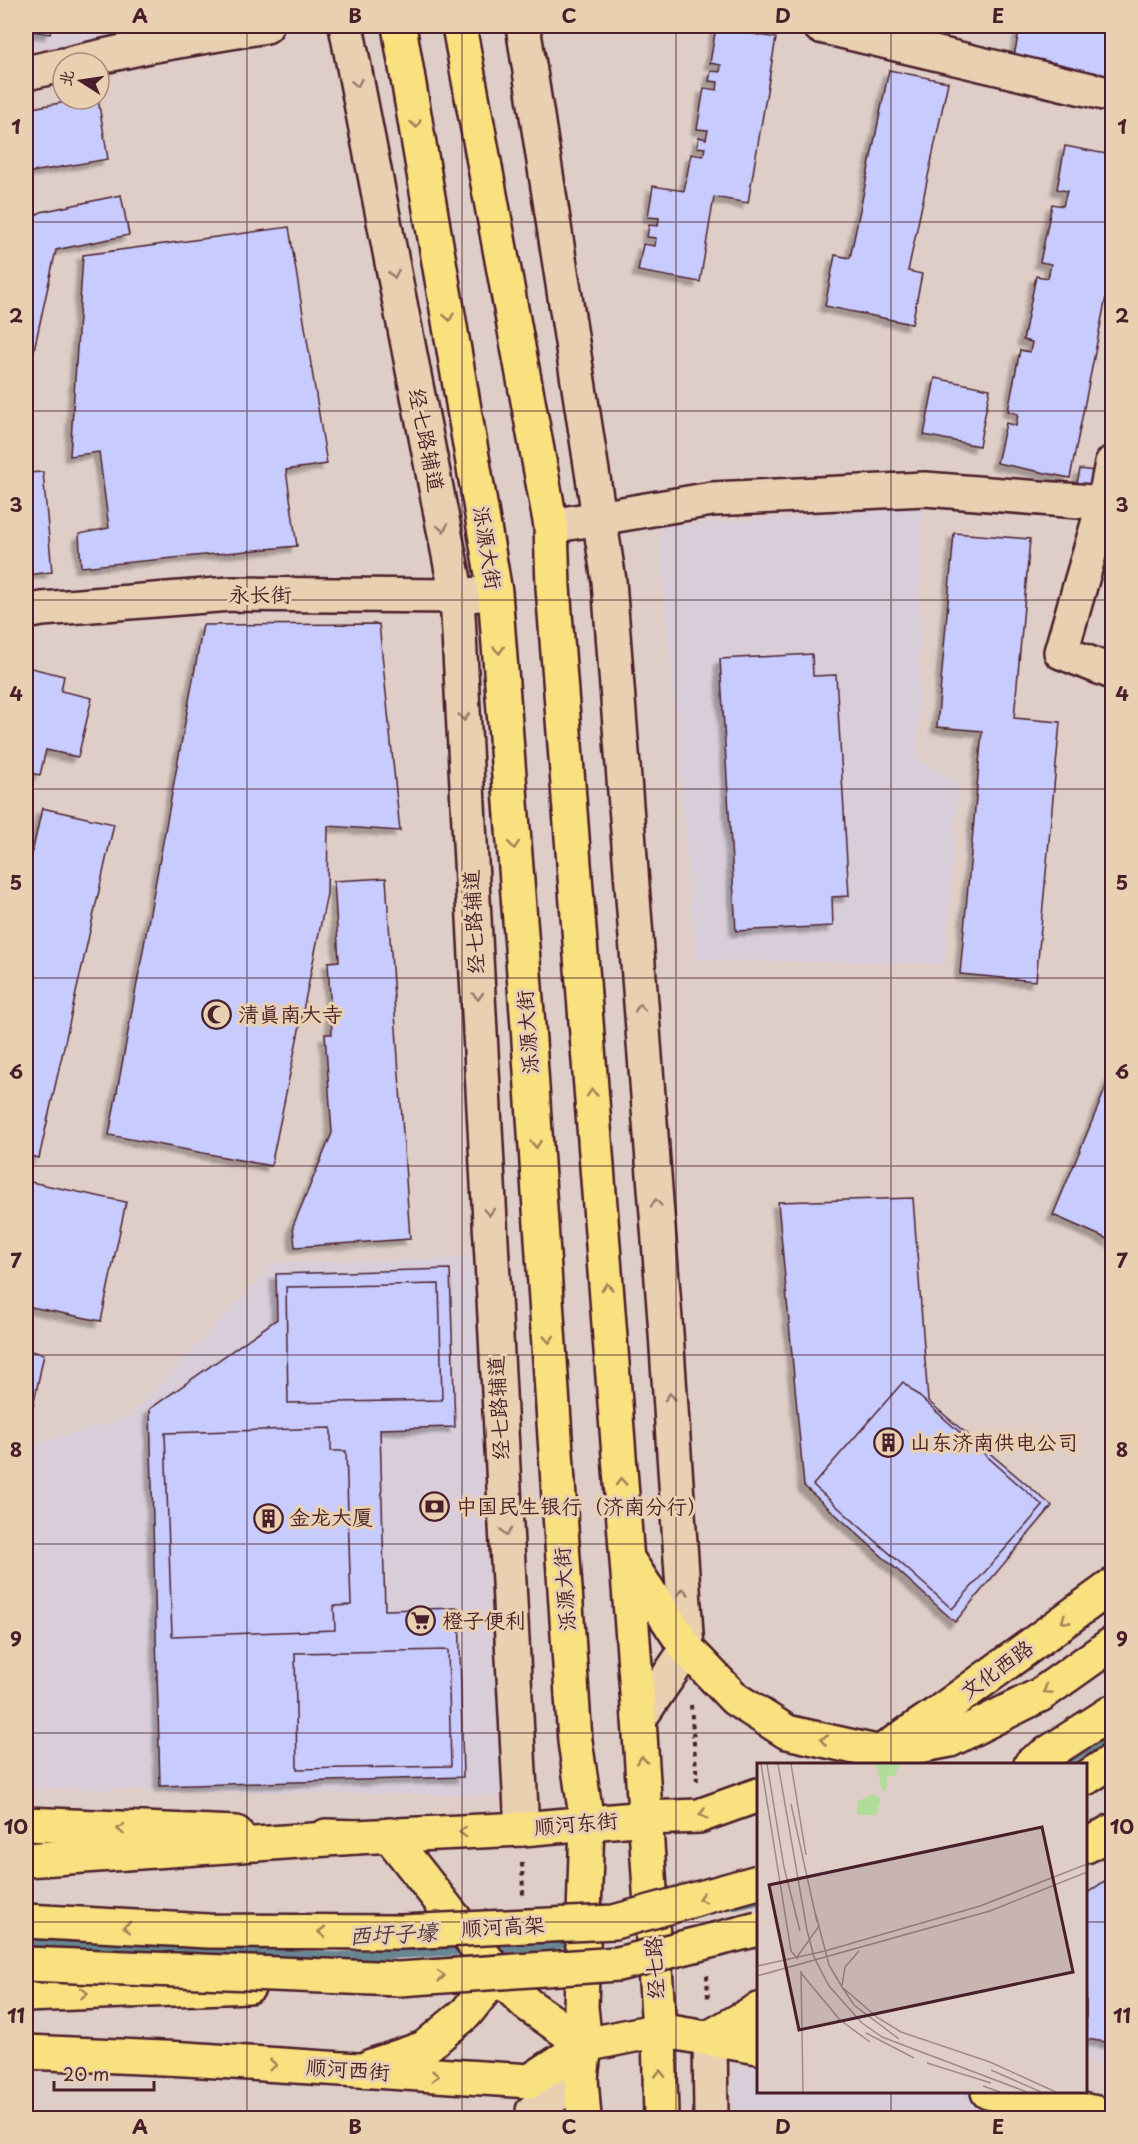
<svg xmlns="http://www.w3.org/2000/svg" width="1138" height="2144" font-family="'Playpen Sans','LXGW WenKai TC',sans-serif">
	<defs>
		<filter id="shadow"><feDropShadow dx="-5.5" dy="5.5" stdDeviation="1.5" flood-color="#0004"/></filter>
	</defs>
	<rect width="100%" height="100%" fill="#dfcec8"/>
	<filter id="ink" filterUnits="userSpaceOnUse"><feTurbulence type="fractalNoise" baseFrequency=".0167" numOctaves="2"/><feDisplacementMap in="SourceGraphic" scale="12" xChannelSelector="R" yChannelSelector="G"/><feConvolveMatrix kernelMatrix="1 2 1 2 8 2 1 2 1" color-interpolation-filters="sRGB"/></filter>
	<g filter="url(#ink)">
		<g fill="#d8cdd8">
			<polygon points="26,26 175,26 39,49 26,47"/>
			<polygon points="922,507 918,760 958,782 945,964 696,960 659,526"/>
			<polygon points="472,1258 500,1796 26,1788 26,1447 129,1417 274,1263"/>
			<polygon points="1112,1870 1112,2068 1086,2063 1086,1888"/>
			<polygon points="758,2058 758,2092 1028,2092 1023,2118 732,2118 733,2070"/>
		</g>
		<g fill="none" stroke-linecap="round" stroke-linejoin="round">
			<g stroke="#688792" stroke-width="10">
				<polyline points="1061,1764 1112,1734"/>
				<polyline points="735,1905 758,1900"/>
				<polyline points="26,1942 336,1957 553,1945 580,1939"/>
			</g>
		</g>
		<g fill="#c8cbfd" stroke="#4a1f2b" stroke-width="1.5" filter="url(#shadow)">
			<polygon points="26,26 52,26 50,34 26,30"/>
			<polygon points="1020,26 1112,26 1112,78 1014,56"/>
			<polygon points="716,27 776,38 748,203 714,197 700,282 638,271 643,244 655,246 656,238 647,237 649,225 658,226 659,218 648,217 653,186 684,191 691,154 703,156 705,148 697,147 699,137 706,139 708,130 697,129 704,88 717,90 718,82 709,81 711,71 720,72 721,65 710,63"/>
			<polygon points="889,70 948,82 908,271 922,274 912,324 825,306 835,255 850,258"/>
			<polygon points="84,99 98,99 108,159 26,173 26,109"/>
			<polygon points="1065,146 1112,155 1112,267 1070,478 997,463 1006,423 1016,426 1018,414 1008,411 1020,350 1030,352 1032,342 1023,340 1036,276 1048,278 1051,264 1040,262 1052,204 1063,206 1067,191 1057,189"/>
			<polygon points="121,195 129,235 56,250 26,386 26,222 41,212"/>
			<polygon points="289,227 327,464 286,470 297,546 81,567 79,534 109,528 99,452 70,456 83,255"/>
			<polygon points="935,378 990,389 979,446 924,435"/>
			<polygon points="1080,469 1101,472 1098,493 1076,488"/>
			<polygon points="43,472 52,572 26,575 26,473"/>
			<polygon points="954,533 1030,539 1014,718 1060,722 1036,981 960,974 982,731 937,727"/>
			<polygon points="379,624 400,831 328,826 327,894 271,1166 109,1135 203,625"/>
			<polygon points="26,654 29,654 27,667 64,676 61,691 92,698 78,757 46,750 40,775 26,772"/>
			<polygon points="812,654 813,676 836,675 849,896 832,897 833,926 736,931 720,659"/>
			<polygon points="42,808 114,824 39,1158 26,1155 26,881"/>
			<polygon points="386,878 410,1239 295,1247 293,1226 332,1133 325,1034 332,1034 328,962 339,961 334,881"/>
			<polygon points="1112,1073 1112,1241 1053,1215"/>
			<polygon points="26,1181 126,1202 101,1321 26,1306 32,1269 26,1268"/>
			<polygon points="913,1198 928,1401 1052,1506 955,1622 804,1486 778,1202"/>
			<polygon points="450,1269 455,1427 380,1429 385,1610 459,1608 463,1777 160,1786 150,1409 277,1319 276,1274"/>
			<polygon points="439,1284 442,1400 288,1403 286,1287"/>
			<polygon points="26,1350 44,1354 33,1407 26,1405"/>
			<polygon points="903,1382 1043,1506 952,1609 813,1485"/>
			<polygon points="331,1428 331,1451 346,1451 351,1605 334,1606 335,1630 172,1636 165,1433"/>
			<polygon points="448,1650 451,1766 297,1769 295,1653"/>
			<polygon points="1112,1876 1112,2043 1086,2039 1086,1894"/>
		</g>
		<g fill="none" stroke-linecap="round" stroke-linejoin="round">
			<defs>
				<g id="minor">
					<polyline points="346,26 457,596 522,1829"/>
					<polyline points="523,26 609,581 666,1333 687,1649 639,1719"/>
					<polyline points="820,26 1112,95"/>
					<polyline points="72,63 149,46 266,26"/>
					<polyline points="26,73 63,65"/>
					<polyline points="1112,463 1104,503 1061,652 1112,672"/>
					<polyline points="551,526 712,499 925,489 1104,503"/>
					<polyline points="26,612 42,609 230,594 457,596 479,594"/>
					<polyline points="710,2037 711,2118"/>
					<polyline points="533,2118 533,2111 581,2078"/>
				</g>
				<g id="major">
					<polyline points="399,26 495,592 528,1026 575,1741 587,1823 581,2007 585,2045 581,2078 584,2118"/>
					<polyline points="459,26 551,526 553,587 639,1719 659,2030 661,2118"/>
					<polyline points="628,1560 687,1649 735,1699 787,1732 881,1753"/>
					<polyline points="878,1754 938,1713 1112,1586"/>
					<polyline points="26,1824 236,1833"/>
					<polyline points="389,1835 505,1983 527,2004 585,2045"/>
					<polyline points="326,1836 356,1837 522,1829 646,1818 699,1816 758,1795"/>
					<polyline points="26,2052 186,2059 530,2081 585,2045 659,2030 758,2047"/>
					<polyline points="371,2066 424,2048 466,2013 486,1988 491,1965"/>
					<polyline points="988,2092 1112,2116"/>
				</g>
				<g id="highway">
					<polyline points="881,1753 950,1740 1040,1695 1112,1644"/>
					<polyline points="1031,1764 1112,1712"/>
					<polyline points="1086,1778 1112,1761"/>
					<polyline points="1086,1846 1112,1831"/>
					<polyline points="26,1860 356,1837"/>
					<polyline points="26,1995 249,1986"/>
					<polyline points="710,2037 758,2010"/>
				</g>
			</defs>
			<use href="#minor" stroke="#4a1f2b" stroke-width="38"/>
			<use href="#major" stroke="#4a1f2b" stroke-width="38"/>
			<use href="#highway" stroke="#4a1f2b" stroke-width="38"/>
			<g stroke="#4a1f2b" stroke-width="4" stroke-dasharray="4.5 4.5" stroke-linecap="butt">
				<polyline points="691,1705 697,1781"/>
				<polyline points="522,1863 523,1895"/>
				<polyline points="707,1975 708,2000"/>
			</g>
			<use href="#minor" stroke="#e9d0b1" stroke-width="33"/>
			<use href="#major" stroke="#fae180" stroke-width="33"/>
			<use href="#highway" stroke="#fae180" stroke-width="33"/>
			<defs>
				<g id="highway-bridge">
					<polyline points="26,1921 208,1931 402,1932 614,1922 758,1882"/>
					<polyline points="26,1964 399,1979 618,1964 758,1929"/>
				</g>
			</defs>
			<use href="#highway-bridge" stroke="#4a1f2b" stroke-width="38" stroke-linecap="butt"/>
			<use href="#highway-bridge" stroke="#fae180" stroke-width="33"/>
		</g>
		<defs><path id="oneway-chevron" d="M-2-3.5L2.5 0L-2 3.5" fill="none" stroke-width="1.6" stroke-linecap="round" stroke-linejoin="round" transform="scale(1.5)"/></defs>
		<g stroke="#9a786e">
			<use href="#oneway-chevron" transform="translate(357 83) rotate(79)"/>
			<use href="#oneway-chevron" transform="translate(394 274) rotate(79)"/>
			<use href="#oneway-chevron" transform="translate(443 528) rotate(79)"/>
			<use href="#oneway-chevron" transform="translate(464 717) rotate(87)"/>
			<use href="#oneway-chevron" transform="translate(478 996) rotate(87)"/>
			<use href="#oneway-chevron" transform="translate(640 1008) rotate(-95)"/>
			<use href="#oneway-chevron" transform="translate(656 1203) rotate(-95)"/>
			<use href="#oneway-chevron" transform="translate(489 1212) rotate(87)"/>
			<use href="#oneway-chevron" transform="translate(670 1397) rotate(-94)"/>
			<use href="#oneway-chevron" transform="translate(506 1532) rotate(87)"/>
			<use href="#oneway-chevron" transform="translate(683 1592) rotate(-94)"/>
		</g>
		<g stroke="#a28056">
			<use href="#oneway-chevron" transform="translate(416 124) rotate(80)"/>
			<use href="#oneway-chevron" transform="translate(449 317) rotate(81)"/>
			<use href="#oneway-chevron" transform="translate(499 650) rotate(86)"/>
			<use href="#oneway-chevron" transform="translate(514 845) rotate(86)"/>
			<use href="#oneway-chevron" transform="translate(592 1093) rotate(-94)"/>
			<use href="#oneway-chevron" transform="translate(536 1144) rotate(86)"/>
			<use href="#oneway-chevron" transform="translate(607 1287) rotate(-94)"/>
			<use href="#oneway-chevron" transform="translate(549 1339) rotate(86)"/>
			<use href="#oneway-chevron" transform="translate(621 1482) rotate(-94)"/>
			<use href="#oneway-chevron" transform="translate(1065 1620) rotate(144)"/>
			<use href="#oneway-chevron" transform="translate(1047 1690) rotate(145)"/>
			<use href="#oneway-chevron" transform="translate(824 1740) rotate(-167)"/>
			<use href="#oneway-chevron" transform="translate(642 1760) rotate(-94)"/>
			<use href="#oneway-chevron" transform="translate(703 1814) rotate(166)"/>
			<use href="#oneway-chevron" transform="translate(121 1829) rotate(-177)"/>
			<use href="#oneway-chevron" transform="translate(463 1832) rotate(178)"/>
			<use href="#oneway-chevron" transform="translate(702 1898) rotate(165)"/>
			<use href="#oneway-chevron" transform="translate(127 1927) rotate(-177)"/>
			<use href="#oneway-chevron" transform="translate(322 1932) rotate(-180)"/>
			<use href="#oneway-chevron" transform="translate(441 1976) rotate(-4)"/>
			<use href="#oneway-chevron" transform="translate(84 1993) rotate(-2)"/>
			<use href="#oneway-chevron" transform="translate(273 2065) rotate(4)"/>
			<use href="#oneway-chevron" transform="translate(660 2074) rotate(-91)"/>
			<use href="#oneway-chevron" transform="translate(435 2076) rotate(3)"/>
		</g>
	</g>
	<path fill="none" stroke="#4a1f2b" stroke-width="1.5" stroke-opacity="0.55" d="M247,26V2118M462,26V2118M676,26V2118M891,26V1764M26,222H1112M26,411H1112M26,600H1112M26,789H1112M26,978H1112M26,1166H1112M26,1355H1112M26,1544H1112M26,1733H1112M26,1922H758M1086,1922H1112M891,2092V2118"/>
	<defs>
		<symbol id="mosque-ring" viewBox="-11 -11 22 22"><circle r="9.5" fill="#e9d0b1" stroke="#4a1f2b" stroke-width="1.5"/><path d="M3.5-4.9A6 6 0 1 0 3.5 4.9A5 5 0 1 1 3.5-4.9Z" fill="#4a1f2b"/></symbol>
		<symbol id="building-ring" viewBox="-11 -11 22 22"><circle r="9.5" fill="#e9d0b1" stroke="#4a1f2b" stroke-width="1.5"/><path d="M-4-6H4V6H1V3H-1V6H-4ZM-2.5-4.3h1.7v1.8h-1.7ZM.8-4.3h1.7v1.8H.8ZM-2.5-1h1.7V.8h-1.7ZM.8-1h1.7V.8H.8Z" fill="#4a1f2b"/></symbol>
		<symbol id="bank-ring" viewBox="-11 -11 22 22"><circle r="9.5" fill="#e9d0b1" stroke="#4a1f2b" stroke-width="1.5"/><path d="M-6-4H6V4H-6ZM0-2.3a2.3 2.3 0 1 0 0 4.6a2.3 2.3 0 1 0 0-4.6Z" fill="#4a1f2b"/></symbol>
		<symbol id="supermarket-ring" viewBox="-11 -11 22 22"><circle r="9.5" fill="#e9d0b1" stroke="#4a1f2b" stroke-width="1.5"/><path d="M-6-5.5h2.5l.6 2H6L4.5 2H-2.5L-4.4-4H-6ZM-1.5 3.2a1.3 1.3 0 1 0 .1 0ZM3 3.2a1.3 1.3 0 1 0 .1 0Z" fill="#4a1f2b"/></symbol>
	</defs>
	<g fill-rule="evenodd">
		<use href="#mosque-ring" x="200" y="998" width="33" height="33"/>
		<use href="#building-ring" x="872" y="1426" width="33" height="33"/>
		<use href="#bank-ring" x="418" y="1490" width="33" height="33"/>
		<use href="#building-ring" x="252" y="1502" width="33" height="33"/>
		<use href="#supermarket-ring" x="404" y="1604" width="33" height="33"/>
	</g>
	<g text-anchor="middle" stroke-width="6" stroke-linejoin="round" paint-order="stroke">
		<g font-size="21" fill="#4a1f2b" stroke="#e9d0b1">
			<text transform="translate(426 440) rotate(79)" y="7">经七路辅道</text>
			<text transform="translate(487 548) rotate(81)" y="7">泺源大街</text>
			<text x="260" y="602">永长街</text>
			<text transform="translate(474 922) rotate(-93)" y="7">经七路辅道</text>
			<text transform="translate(528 1032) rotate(-94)" y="7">泺源大街</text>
			<text transform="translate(499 1408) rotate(-93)" y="7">经七路辅道</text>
			<text transform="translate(565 1589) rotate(-94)" y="7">泺源大街</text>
			<text transform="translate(997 1670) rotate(-36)" y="7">文化西路</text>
			<text transform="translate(576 1824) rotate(-5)" y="7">顺河东街</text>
			<text transform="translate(503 1927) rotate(-3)" y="7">顺河高架</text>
			<text transform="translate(655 1968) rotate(-93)" y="7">经七路</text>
			<text transform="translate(348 2070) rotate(4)" y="7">顺河西街</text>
		</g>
		<g font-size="21" fill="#4a1f2b" stroke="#e9d0b1" text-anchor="start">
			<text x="238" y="1022">清真南大寺</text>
			<text x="910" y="1450">山东济南供电公司</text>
			<text x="456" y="1514">中国民生银行（济南分行）</text>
			<text x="289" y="1525">金龙大厦</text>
			<text x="442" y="1628">橙子便利</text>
		</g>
		<g font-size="22" font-style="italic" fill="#523945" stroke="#e9d0b1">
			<text transform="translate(393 1934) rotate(-3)" y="8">西圩子壕</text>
		</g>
	</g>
	<g transform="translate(757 1763)">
		<rect width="330" height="330" fill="#dfcec8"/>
		<path d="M119,1H142L138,13H130L129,28L125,27ZM116,31L124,35L119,52H100L101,38Z" fill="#b1dc9a"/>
		<path fill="none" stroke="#a38889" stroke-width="1.5" d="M4,1L34,188L41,196M10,1L27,104L43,168M21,1L50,167L57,194L72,223L105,260L125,274L270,329M34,1L49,92M34,41L60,159M59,152L72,202L85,224L121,255L144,269L233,299L299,329M40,194L62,163M0,203L68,188L223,143L330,101M44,208L46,329M44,210L83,257L113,279M0,213L233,148L330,109M85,223L88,204L102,188M85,224L97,242L142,276M109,270L157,295M170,300L234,320M234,307L284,329M226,323L243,329"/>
		<path fill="#4a1f2b" fill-opacity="0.15" stroke="#4a1f2b" stroke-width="3" d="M285,64L316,209L42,267L12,122Z"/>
		<rect width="330" height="330" fill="none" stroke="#4a1f2b" stroke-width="3"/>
	</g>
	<rect width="1138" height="2144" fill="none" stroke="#e9d0b1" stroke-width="66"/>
	<g transform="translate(81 81) rotate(282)"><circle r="28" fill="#e9d0b1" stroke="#a9897b" stroke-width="1.5"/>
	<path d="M0-4.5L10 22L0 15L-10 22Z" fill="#4a1f2b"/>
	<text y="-9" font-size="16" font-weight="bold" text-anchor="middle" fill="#4a1f2b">北</text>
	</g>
	<path d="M54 2081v9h100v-9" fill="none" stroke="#4a1f2b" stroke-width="3"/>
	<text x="63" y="2081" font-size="18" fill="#4a1f2b" stroke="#e9d0b1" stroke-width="4.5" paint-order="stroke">20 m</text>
	<rect x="33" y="33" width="1072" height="2078" fill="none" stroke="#4a1f2b" stroke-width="2"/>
	<g font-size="20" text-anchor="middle" font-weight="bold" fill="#4a1f2b">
		<text x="140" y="23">A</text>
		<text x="355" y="23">B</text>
		<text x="569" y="23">C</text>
		<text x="783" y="23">D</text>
		<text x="998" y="23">E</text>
		<text x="16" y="134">1</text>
		<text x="1122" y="134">1</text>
		<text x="16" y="323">2</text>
		<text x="1122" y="323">2</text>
		<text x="16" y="512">3</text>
		<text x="1122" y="512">3</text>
		<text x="16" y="701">4</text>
		<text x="1122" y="701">4</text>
		<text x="16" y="890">5</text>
		<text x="1122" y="890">5</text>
		<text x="16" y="1079">6</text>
		<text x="1122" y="1079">6</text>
		<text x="16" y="1268">7</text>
		<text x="1122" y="1268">7</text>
		<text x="16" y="1457">8</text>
		<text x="1122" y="1457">8</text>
		<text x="16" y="1646">9</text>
		<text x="1122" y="1646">9</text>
		<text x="16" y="1834">10</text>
		<text x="1122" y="1834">10</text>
		<text x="16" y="2023">11</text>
		<text x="1122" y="2023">11</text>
		<text x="140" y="2134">A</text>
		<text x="355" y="2134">B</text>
		<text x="569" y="2134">C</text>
		<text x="783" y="2134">D</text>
		<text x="998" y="2134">E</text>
	</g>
</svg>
